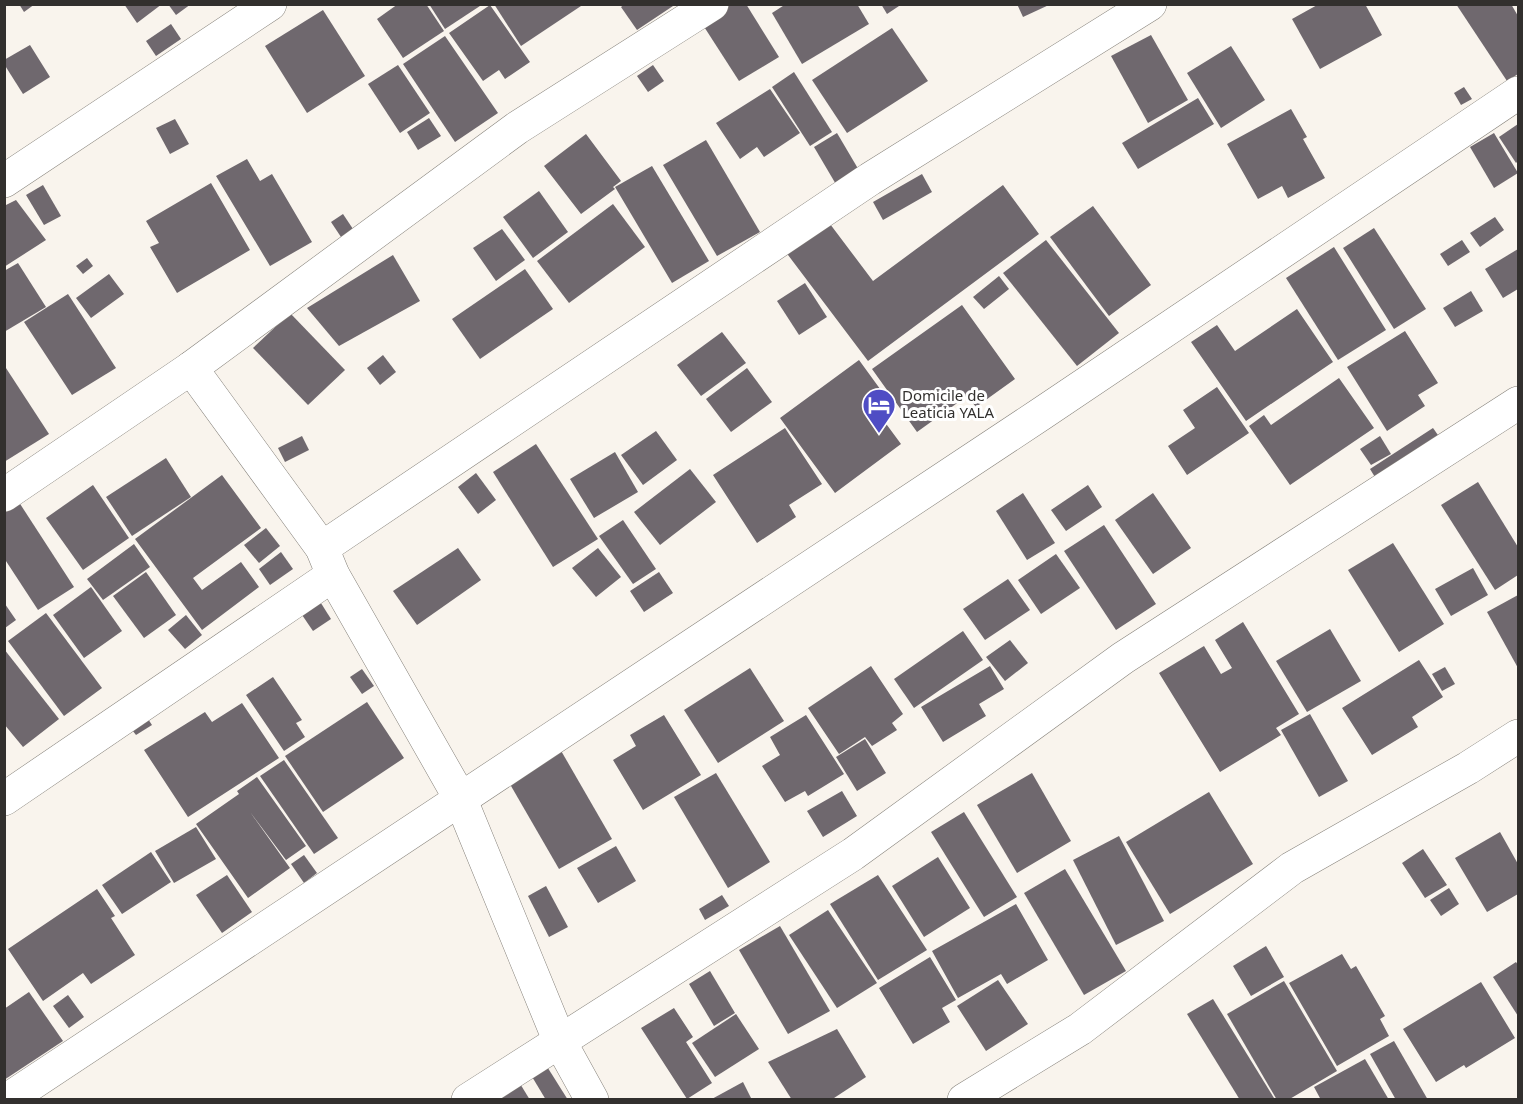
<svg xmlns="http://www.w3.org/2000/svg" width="1523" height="1104" font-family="'Noto Sans',sans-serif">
	<rect width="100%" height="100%" fill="#f9f4ed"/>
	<g fill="#6f686e">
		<polygon points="19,4 35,4 24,12"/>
		<polygon points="124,4 162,4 137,23"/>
		<polygon points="168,4 191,4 176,15"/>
		<polygon points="398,4 426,4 444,31 403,58 377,19"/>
		<polygon points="429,4 483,4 445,29"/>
		<polygon points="494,4 584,4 521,46"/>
		<polygon points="625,4 676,4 637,30 621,7"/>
		<polygon points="730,4 746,4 779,57 739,81 701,22"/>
		<polygon points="786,4 857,4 869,24 802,64 772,13"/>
		<polygon points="881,4 902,4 887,14"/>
		<polygon points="1017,4 1051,4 1023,17"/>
		<polygon points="1319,4 1365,4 1382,35 1320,69 1292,19"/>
		<polygon points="1456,4 1511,4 1518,16 1518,74 1507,81"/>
		<polygon points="490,5 530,62 505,79 499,70 483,81 449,33"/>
		<polygon points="323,10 365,76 307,113 265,46"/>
		<polygon points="171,24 181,39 156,56 146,41"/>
		<polygon points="892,28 928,81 847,133 812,80"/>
		<polygon points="1151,35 1188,100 1148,123 1111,56"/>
		<polygon points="445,36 498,113 455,142 403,64"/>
		<polygon points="30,45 50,77 23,94 4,64 4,60"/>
		<polygon points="1231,46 1265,100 1221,128 1187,73"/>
		<polygon points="398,65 430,113 400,133 368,84"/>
		<polygon points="653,65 664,81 648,92 637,76"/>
		<polygon points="794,72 832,132 810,146 772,87"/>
		<polygon points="1464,87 1472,99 1461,105 1454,93"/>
		<polygon points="770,89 800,133 764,157 757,147 740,159 716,123"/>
		<polygon points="1198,98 1214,124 1138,169 1122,143"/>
		<polygon points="1291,109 1307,137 1303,139 1325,178 1288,198 1282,186 1258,199 1227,144"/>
		<polygon points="429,118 441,136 418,150 407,132"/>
		<polygon points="175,119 189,144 170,154 156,128"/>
		<polygon points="1518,124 1518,161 1516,163 1499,137"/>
		<polygon points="837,133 860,172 837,186 814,147"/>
		<polygon points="1494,133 1518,173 1494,188 1470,147"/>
		<polygon points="586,134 621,181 613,187 615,189 581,214 544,166"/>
		<polygon points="706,140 760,232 717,256 663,165"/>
		<polygon points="247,159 260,181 272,174 312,242 270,266 216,176"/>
		<polygon points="652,166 709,261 672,283 615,187"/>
		<polygon points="922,174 932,192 883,220 873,202"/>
		<polygon points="211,183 250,250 177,293 150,247 159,243 146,221"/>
		<polygon points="43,185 61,216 44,225 26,195"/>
		<polygon points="1003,185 1039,234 868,361 782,247 824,216 873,281"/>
		<polygon points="539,191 568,232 533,258 503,217"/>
		<polygon points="16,200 46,240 4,267 4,206"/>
		<polygon points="613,204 645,247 569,303 537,261"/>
		<polygon points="1093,206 1151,285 1109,316 1050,237"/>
		<polygon points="343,214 353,229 341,237 331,222"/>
		<polygon points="1495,217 1504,230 1480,247 1470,233"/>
		<polygon points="1374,228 1426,309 1394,329 1343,248"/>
		<polygon points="502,229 525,260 496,281 473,248"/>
		<polygon points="1046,240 1119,333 1077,366 1003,273"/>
		<polygon points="1462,240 1470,252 1448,266 1440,254"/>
		<polygon points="1334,247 1386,330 1338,360 1286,278"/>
		<polygon points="1518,249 1518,289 1503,298 1485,269"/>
		<polygon points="393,255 420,301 339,346 307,308"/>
		<polygon points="87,258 93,266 83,274 76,266"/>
		<polygon points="18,263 46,307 4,332 4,271"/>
		<polygon points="525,269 553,309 480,359 452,319"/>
		<polygon points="109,274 124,294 91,318 76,298"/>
		<polygon points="999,276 1009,289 984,309 973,297"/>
		<polygon points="805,283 827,317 799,335 777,301"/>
		<polygon points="1471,291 1483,311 1455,327 1443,308"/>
		<polygon points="68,294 116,368 72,395 24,322"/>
		<polygon points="962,305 1015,379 976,407 967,396 917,432 872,369"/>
		<polygon points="1297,309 1333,362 1246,421 1191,342 1217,325 1235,351"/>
		<polygon points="290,313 345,370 308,405 253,348"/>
		<polygon points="1405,331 1438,383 1418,395 1425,406 1387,431 1347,367"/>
		<polygon points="722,332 746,363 701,396 677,365"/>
		<polygon points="383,355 396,372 380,385 367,368"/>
		<polygon points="859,360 883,393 870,402 901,444 835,493 780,418"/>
		<polygon points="4,365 49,434 4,462"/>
		<polygon points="747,368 772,402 731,432 706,399"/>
		<polygon points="1339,378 1374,428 1290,485 1249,426 1264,415 1271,425"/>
		<polygon points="1217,387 1249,433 1187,475 1168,446 1195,428 1183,410"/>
		<polygon points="785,428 822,484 789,505 796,517 757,543 713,475"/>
		<polygon points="1433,428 1445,445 1381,487 1370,469"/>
		<polygon points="656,431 677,460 643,485 621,455"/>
		<polygon points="302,436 309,450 285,462 278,448"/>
		<polygon points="1380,436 1391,454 1371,465 1360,449"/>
		<polygon points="536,444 598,539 553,567 493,472"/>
		<polygon points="615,452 638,492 594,518 570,479"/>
		<polygon points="166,458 191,497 132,536 106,497"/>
		<polygon points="690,469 716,502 660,545 634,512"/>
		<polygon points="476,473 496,500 478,514 458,487"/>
		<polygon points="222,475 261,528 193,578 202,590 241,562 259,587 202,630 135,539"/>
		<polygon points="1478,482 1518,547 1518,575 1495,590 1441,505"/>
		<polygon points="93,485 129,538 83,570 46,518"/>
		<polygon points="1088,485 1102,507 1066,531 1051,510"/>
		<polygon points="13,493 74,587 38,610 4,558 4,499"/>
		<polygon points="1023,493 1055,543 1027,560 996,511"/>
		<polygon points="1153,493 1191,548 1153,574 1115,520"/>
		<polygon points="623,520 656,569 633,584 599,536"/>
		<polygon points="1104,525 1156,604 1116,630 1064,551"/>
		<polygon points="266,528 280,546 259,563 244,545"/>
		<polygon points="1393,543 1444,624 1399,652 1348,570"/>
		<polygon points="134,544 150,567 103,600 87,579"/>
		<polygon points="458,548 481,580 417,625 393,591"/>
		<polygon points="598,548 621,577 596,597 572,568"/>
		<polygon points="281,552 293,569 270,585 259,569"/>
		<polygon points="1056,554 1080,588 1041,614 1018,580"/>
		<polygon points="1473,568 1488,595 1451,616 1435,589"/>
		<polygon points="146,572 176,615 144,638 113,596"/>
		<polygon points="659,572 673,593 644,612 630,591"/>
		<polygon points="1008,579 1030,610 985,640 963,609"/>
		<polygon points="91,587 122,631 84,658 53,615"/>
		<polygon points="1518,595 1518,668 1487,612"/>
		<polygon points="319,600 331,619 313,631 300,612"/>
		<polygon points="5,604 16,620 5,628"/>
		<polygon points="46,613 102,688 64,716 8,641"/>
		<polygon points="186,615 202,635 185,649 168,630"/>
		<polygon points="1243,622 1299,714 1276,728 1281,735 1220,772 1159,673 1204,646 1221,674 1232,668 1215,640"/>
		<polygon points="1330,629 1361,681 1307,712 1276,661"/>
		<polygon points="963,631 983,660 914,708 894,679"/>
		<polygon points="1010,640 1028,663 1005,681 986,657"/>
		<polygon points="4,649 59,719 23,747 4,724"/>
		<polygon points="1419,660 1443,697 1412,717 1418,727 1372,755 1342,708"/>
		<polygon points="871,666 903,714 892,723 897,730 872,746 865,737 839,754 808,708"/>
		<polygon points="990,666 1004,689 979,704 986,716 943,742 921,707"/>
		<polygon points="1445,667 1455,684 1442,691 1432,674"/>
		<polygon points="750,668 784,721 718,763 684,710"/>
		<polygon points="362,669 374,686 362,694 350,677"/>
		<polygon points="273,677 302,720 296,723 305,737 284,751 246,695"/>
		<polygon points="367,702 404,758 323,812 285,756"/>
		<polygon points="242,703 279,758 188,817 144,750 205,712 212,722"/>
		<polygon points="1310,714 1348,781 1319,797 1281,730"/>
		<polygon points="664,715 701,775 643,810 613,760 636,746 630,735"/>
		<polygon points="806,715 844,774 808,796 805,791 785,802 762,766 780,755 770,737"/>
		<polygon points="146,716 152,725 136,735 129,726"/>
		<polygon points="865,739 886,773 857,791 836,757"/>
		<polygon points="556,742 612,839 559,869 503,772"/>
		<polygon points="284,760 338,838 314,854 260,776"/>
		<polygon points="716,773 770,862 728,888 674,797"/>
		<polygon points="1032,773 1071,841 1017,873 977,805"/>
		<polygon points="257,777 306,846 286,860 250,812 290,868 248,898 196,824 239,794 237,791"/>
		<polygon points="842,791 857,816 823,837 807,811"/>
		<polygon points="1209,792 1253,864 1170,914 1126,842"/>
		<polygon points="964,812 1017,897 984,917 931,832"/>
		<polygon points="196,827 216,859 174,883 155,851"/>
		<polygon points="1500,832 1518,864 1518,894 1487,912 1455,858"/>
		<polygon points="1119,836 1164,921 1116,945 1073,860"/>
		<polygon points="616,846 636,881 598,903 577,868"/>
		<polygon points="1423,849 1447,885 1425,898 1402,863"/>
		<polygon points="151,852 171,882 122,914 102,885"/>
		<polygon points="304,855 317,873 304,883 291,864"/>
		<polygon points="938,857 970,908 924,937 892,886"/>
		<polygon points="1065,869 1126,971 1084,995 1024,893"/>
		<polygon points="227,875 252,912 222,933 196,895"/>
		<polygon points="878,875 927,950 878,980 830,904"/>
		<polygon points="546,886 568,927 549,937 528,896"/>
		<polygon points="1449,888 1459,904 1441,916 1430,900"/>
		<polygon points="97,889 115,916 111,918 135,955 91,984 83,973 43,1001 8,949"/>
		<polygon points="722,895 729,906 705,920 699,909"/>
		<polygon points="1016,904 1048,960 1007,984 1001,974 958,998 932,951"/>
		<polygon points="828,910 877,983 837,1008 789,935"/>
		<polygon points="780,926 830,1011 788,1034 739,950"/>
		<polygon points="1266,946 1284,977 1251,996 1233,966"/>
		<polygon points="1342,954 1351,969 1356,966 1385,1016 1380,1019 1389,1036 1337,1066 1289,983"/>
		<polygon points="930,957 956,1000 942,1008 950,1022 913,1044 879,988"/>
		<polygon points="1516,962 1518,965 1518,1016 1493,977"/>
		<polygon points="710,971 735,1013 714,1026 689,984"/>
		<polygon points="998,980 1028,1024 986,1051 957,1006"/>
		<polygon points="1284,981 1337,1071 1288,1100 1277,1100 1227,1014"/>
		<polygon points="1481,982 1515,1038 1466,1068 1464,1065 1436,1082 1403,1029"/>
		<polygon points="29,992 63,1041 4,1080 4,1009"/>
		<polygon points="68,995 84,1017 69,1028 53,1006"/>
		<polygon points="1213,999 1274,1098 1240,1100 1187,1014"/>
		<polygon points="674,1008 693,1037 686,1042 712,1083 687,1099 641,1028"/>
		<polygon points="736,1014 759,1049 715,1077 692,1043"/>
		<polygon points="837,1029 866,1077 831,1100 792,1100 768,1062"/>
		<polygon points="1394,1041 1428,1100 1396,1100 1370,1054"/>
		<polygon points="1365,1059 1389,1100 1321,1100 1314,1087"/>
		<polygon points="546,1065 568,1100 546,1100 531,1075"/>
		<polygon points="519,1082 530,1100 489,1100"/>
		<polygon points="743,1082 752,1100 710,1100"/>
	</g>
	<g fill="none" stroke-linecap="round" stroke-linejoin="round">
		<defs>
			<g id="minor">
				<polyline points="4,181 270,4"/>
				<polyline points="191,368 322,548 333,575 460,798 560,1042 592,1100"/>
				<polyline points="4,495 191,368 517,128 712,4"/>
				<polyline points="322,548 870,179 1150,4"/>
				<polyline points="4,799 333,575"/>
				<polyline points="7,1100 1041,414 1518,93"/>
				<polyline points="468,1100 853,854 1123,658 1518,403"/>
				<polyline points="964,1100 1080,1029 1292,868 1468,768 1518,736"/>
			</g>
		</defs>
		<use href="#minor" stroke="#86827b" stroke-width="34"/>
		<use href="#minor" stroke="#fff" stroke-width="33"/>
	</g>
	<defs>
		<symbol id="hotel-pin" viewBox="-11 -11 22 30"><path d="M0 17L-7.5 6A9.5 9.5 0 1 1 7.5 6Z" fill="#4f4dc4" stroke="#fff"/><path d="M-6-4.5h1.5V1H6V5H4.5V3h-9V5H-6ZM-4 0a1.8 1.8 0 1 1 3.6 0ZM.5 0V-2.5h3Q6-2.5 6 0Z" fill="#fff"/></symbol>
	</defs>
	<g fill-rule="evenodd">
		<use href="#hotel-pin" x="860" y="386" width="38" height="52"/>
	</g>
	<g text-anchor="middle" stroke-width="6" stroke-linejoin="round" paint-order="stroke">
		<g font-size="15" fill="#32302e" stroke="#fff" text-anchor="start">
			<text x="902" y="401">Domicile de<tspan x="902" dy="17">Leaticia YALA</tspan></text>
		</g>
	</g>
	<rect width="1523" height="1104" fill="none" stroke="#32302e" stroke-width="12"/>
</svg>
